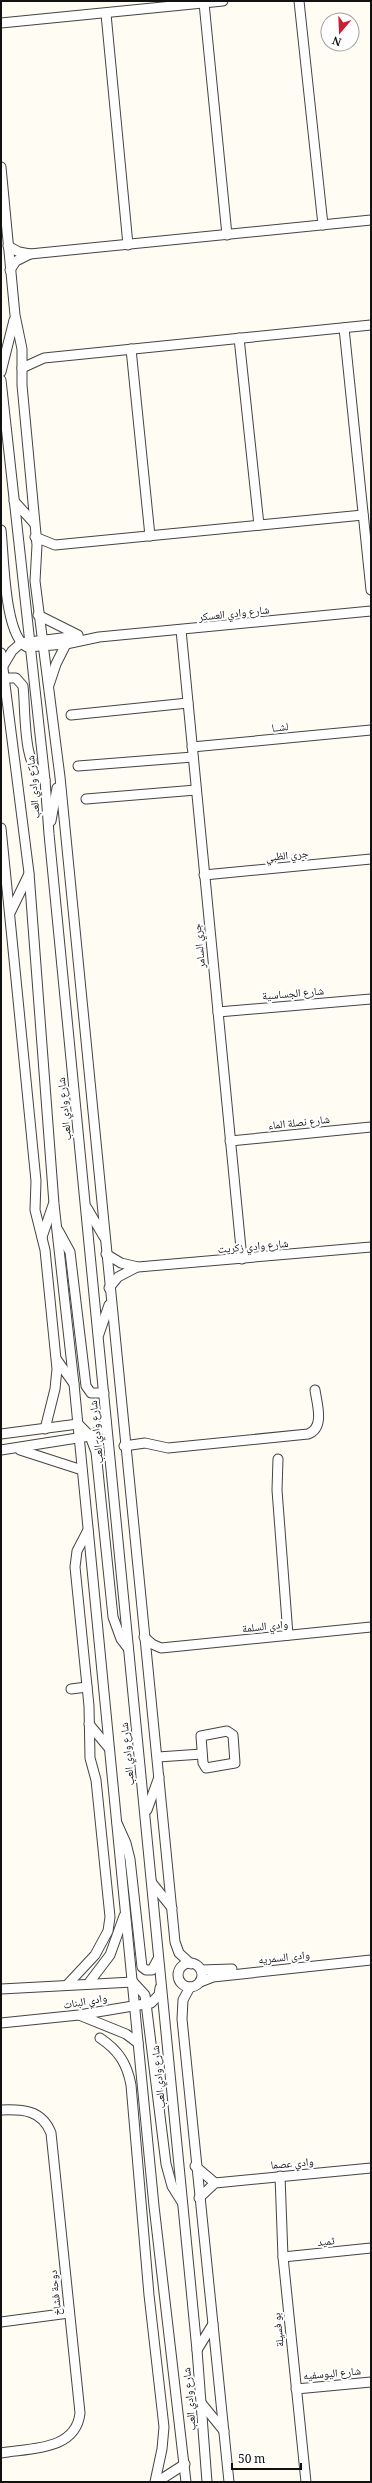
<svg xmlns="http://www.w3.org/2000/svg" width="372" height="2483" font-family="Georgia,'Noto Naskh Arabic',serif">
	<rect width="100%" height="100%" fill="#fffcf4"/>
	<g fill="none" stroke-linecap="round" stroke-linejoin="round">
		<defs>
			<g id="minor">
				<polyline points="299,1 323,225"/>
				<polyline points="204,3 227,235"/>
				<polyline points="106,14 128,245"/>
				<polyline points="1,23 223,1"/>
				<polyline points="1,167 15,315 22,349 22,385 37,545 35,581 60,777 175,1942 179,1953 191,1964"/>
				<polyline points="8,246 19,252 30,254 371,220"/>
				<polyline points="10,270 16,261 30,254"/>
				<polyline points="344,328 371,590"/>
				<polyline points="239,338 259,525"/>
				<polyline points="131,349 150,536"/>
				<polyline points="22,368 44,358 371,325"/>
				<polyline points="1,372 14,320"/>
				<polyline points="1,380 45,780 49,834 197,2350 207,2482"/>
				<polyline points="14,501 34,523"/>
				<path d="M1,530C4,555 4,636 27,647L66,644L99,637L371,611"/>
				<polyline points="35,537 55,545 363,515"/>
				<polyline points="38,615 78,635"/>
				<polyline points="181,630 242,1259"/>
				<polyline points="1,653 29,873 54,1204 74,1384 154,2206 186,2482"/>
				<polyline points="3,666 12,651 21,643 78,636"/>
				<path d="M5,678H16L23,686C26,711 22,767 45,780"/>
				<polyline points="49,685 56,664 66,644"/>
				<polyline points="71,715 188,703"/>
				<polyline points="192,747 371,730"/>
				<polyline points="78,766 193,757"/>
				<polyline points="86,799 196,790"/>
				<polyline points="51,821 57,788"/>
				<polyline points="1,828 36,1181 35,1210 45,1250 57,1369 55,1389 45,1429"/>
				<polyline points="204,875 371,859"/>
				<polyline points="10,913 29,874"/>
				<polyline points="218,1012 371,999"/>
				<polyline points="230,1141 371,1127"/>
				<polyline points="87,1208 104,1237"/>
				<polyline points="58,1230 70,1252 86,1386 91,1393 104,1393"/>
				<polyline points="42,1237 53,1205"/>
				<polyline points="106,1254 121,1263 138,1267 371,1247"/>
				<polyline points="109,1288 118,1277 137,1267"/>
				<polyline points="99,1334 109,1305"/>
				<polyline points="57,1360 74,1384"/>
				<polyline points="78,1424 90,1436 96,1452 113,1617 121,1639 128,1648"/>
				<polyline points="1,1434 78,1424"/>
				<path d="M124,1446L145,1443L168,1448L308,1434C325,1428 317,1404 315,1390"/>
				<polyline points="1,1450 90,1436 100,1430 106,1421"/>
				<polyline points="20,1450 82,1470"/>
				<polyline points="278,1459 277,1490 288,1635"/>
				<polyline points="144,1637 152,1644 161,1648 371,1627"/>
				<polyline points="71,1689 87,1687"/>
				<polyline points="89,1724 108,1747"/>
				<polygon points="227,1731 233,1735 235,1763 206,1768 203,1763 201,1736"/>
				<polyline points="158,1757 202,1754"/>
				<polyline points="147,1810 159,1777"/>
				<polyline points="117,1823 126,1843 130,1859 142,1967 146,1970 152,1970 158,1959"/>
				<polyline points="152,1883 172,1908"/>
				<circle cx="190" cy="1975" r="12"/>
				<polyline points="201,1970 232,1969"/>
				<polyline points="133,1982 145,1995 166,2164 172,2186 182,2202"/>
				<polyline points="200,1982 213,1977 371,1960"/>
				<polyline points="88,1984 110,1955 124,1916"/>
				<polyline points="67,1985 95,1955 108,1931 110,1917 96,1780 90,1758 89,1706 75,1567 77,1551 88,1530"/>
				<polyline points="190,1987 183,2000 182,2019 229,2482"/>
				<polyline points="1,1989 133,1982"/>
				<polyline points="79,2015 126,2034 138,2043"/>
				<polyline points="1,2023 79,2015 151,2003 159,1995 160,1988"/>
				<path d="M100,2038C118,2050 127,2063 131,2085L149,2295L164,2427L162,2449L155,2482"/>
				<path d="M1,2110C23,2109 42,2110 51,2133L80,2413C76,2451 30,2448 1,2453"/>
				<polyline points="195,2166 215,2183"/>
				<polyline points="280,2176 283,2257 306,2482"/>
				<polyline points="199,2198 215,2183 371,2168"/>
				<polyline points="283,2257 371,2248"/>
				<polyline points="1,2322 69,2313"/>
				<polyline points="197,2350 213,2324"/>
				<polyline points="296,2389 371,2382"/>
				<polyline points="202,2404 224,2431"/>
				<polyline points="157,2482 185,2464"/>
			</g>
		</defs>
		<use href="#minor" stroke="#444" stroke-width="11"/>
		<use href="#minor" stroke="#fff" stroke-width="9"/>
	</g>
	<g text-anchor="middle" stroke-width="4" stroke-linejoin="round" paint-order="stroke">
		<g font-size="11" fill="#111" stroke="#fff">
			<text transform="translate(234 613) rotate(-6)" y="4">شارع وادي العسكر</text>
			<text transform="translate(280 727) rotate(-6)" y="4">لشــا</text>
			<text transform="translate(33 787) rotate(-95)" y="4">شارع وادي العب</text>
			<text transform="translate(287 855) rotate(-6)" y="4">جري الظبي</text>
			<text transform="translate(199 946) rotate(-96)" y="4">جري السامر</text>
			<text transform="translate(293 993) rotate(-5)" y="4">شارع الجساسية</text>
			<text transform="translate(64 1109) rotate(-96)" y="4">شارع وادي العب</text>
			<text transform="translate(299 1122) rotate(-6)" y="4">شارع نصلة الماء</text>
			<text transform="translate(253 1246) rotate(-5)" y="4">شارع وادي زكريت</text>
			<text transform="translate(96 1432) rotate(-96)" y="4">شارع وادي العب</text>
			<text transform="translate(265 1626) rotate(-6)" y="4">وادي السلمة</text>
			<text transform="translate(127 1754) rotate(-96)" y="4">شارع وادي العب</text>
			<text transform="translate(284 1957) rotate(-6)" y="4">وادى السمريه</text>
			<text transform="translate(85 2001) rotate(-10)" y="4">وادي البنات</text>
			<text transform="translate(158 2077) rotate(-96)" y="4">شارع وادي العب</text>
			<text transform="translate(292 2163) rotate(-5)" y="4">وادي عصما</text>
			<text transform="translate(326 2241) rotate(-6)" y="4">ثميد</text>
			<text transform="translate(55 2293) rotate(-96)" y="4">دوحة فشاخ</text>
			<text transform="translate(278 2330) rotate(-96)" y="4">بو فسيلة</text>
			<text transform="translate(332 2373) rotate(-5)" y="4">شارع اليوسفيه</text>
			<text transform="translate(189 2399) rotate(-95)" y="4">شارع وادي العب</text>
		</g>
	</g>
	<rect width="372" height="2483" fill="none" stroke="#111111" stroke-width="4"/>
	<g transform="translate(340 32) rotate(199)"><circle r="19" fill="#ffffff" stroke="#a0a0a0"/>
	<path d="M0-3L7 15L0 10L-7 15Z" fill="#ca1f34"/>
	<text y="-6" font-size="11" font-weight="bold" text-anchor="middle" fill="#111111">N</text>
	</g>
	<path d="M232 2463v6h69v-6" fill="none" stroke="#111111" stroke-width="2"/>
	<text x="238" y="2463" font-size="12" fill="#111111" stroke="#ffffff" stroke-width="3" paint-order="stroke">50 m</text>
</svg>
